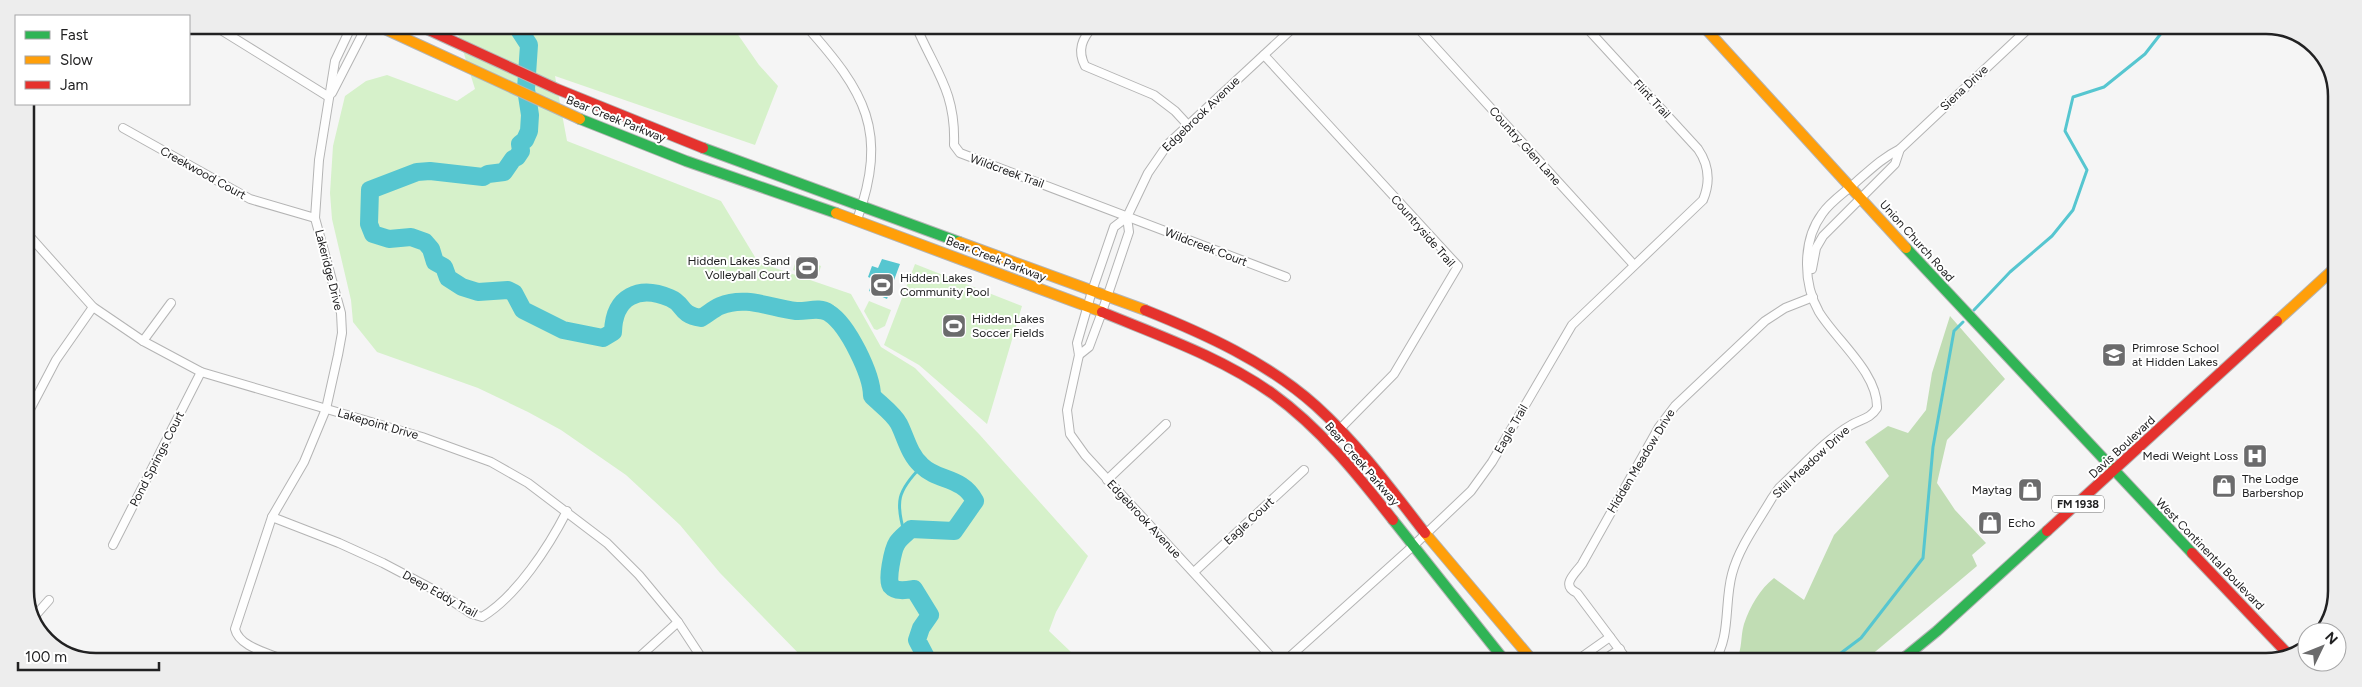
<svg xmlns="http://www.w3.org/2000/svg" width="2362" height="687" font-family="Figtree,sans-serif">
	<rect width="100%" height="100%" fill="#f5f5f5"/>
	<g fill="#d6f1ca">
		<polygon points="455,25 732,26 759,65 778,86 755,145 555,76 567,141 721,201 758,262 851,294 881,347 915,368 979,434 1088,556 1056,612 1049,631 1071,652 1067,661 805,660 720,573 680,525 626,475 561,430 528,412 478,388 377,352 353,322 351,300 332,219 330,193 333,146 345,96 366,81 387,75 457,101 475,89"/>
		<polygon points="797,257 821,266 817,279 793,270"/>
		<polygon points="915,264 1022,306 987,424 919,365 884,345"/>
		<polygon points="869,301 891,310 885,326 877,330 874,329 864,311"/>
	</g>
	<path fill="#c1ddb4" d="M1950,316L2005,379L1947,440L1937,483L1955,510L1986,543L1972,555L1977,566L1863,662L1736,661C1743,647 1740,638 1744,624C1750,606 1760,589 1774,578L1804,600L1834,535L1889,476L1865,442L1888,426L1908,433L1926,410L1932,373Z"/>
	<polygon fill="#56c6d0" points="882,259 900,264 887,299 869,291 873,279 868,277 872,266 878,268"/>
	<g fill="none" stroke-linecap="round" stroke-linejoin="round">
		<g stroke="#56c6d0" stroke-width="3">
			<polyline points="1974,310 2010,272 2052,236 2073,210 2087,170 2065,131 2073,97 2104,87 2145,54 2166,27"/>
			<path d="M905,535C895,502 897,491 922,466"/>
			<polyline points="1829,662 1861,638 1923,558 1933,447 1954,331 1963,322"/>
		</g>
		<path stroke="#56c6d0" stroke-width="18" d="M516,25L529,45L526,89L530,115L529,131L525,140L520,144L521,151L517,157L513,159L504,172L488,174L483,177L430,171L417,172L370,190L369,224L373,234L389,239L411,237L425,242L431,249L435,262L444,267L448,278L462,287L478,292L508,290L514,293L523,310L563,330L603,338L613,332C614,296 639,285 670,298C685,304 678,314 701,318C708,314 713,309 720,306C746,295 770,308 796,311C807,312 819,306 829,313C848,325 872,375 872,396C880,404 894,414 899,424C906,438 909,454 921,465C938,482 962,476 975,501L954,531L911,529C907,533 900,538 897,543C893,549 886,582 891,586C896,592 907,590 914,589L930,615L921,628L917,640L928,661"/>
		<defs>
			<g id="street">
				<polyline points="213,25 329,97"/>
				<path d="M806,26C865,92 889,131 857,220"/>
				<path d="M916,26C935,71 956,91 954,145L960,153L1286,277"/>
				<path d="M1093,26C1082,39 1077,50 1085,66L1154,95L1175,111L1187,124"/>
				<polyline points="1416,26 1634,265"/>
				<polyline points="1264,55 1458,266 1394,374 1328,441"/>
				<polyline points="332,93 367,25"/>
				<polyline points="123,128 250,199 315,218"/>
				<polyline points="25,231 93,307 143,341 201,372 422,437 491,462 528,483 607,543 639,575 678,622 703,660"/>
				<polyline points="1812,269 1816,248 1823,236 1895,164 1900,149"/>
				<polyline points="143,341 171,303"/>
				<polyline points="1079,355 1089,347 1102,312 1129,232 1127,217"/>
				<polyline points="25,419 56,360 93,307"/>
				<polyline points="1107,480 1166,424"/>
				<path d="M272,517L339,543L383,563L438,592L472,614L482,617C517,596 549,546 567,511"/>
				<polyline points="113,545 201,372"/>
				<polyline points="1194,572 1304,470"/>
				<polyline points="34,617 49,600"/>
				<path d="M284,660C269,653 239,647 235,629L272,517L304,462L326,409L338,355L342,333L341,313L315,218L319,160L335,61L352,25"/>
				<polyline points="636,660 678,622"/>
				<polyline points="1275,661 1085,455 1070,434 1067,410 1079,355 1077,343 1092,291 1114,227 1127,217 1148,173 1168,144 1295,26"/>
				<path d="M1285,661L1413,546L1471,491L1492,462L1572,325L1703,200C1711,181 1709,165 1698,149L1586,27"/>
				<polyline points="1576,661 1610,637"/>
				<polyline points="1602,661 1620,649"/>
				<path d="M1628,661L1577,593C1560,585 1575,574 1582,564L1659,427L1675,406L1765,321L1785,308L1813,297"/>
				<path d="M1714,661C1731,637 1724,603 1732,574C1739,547 1758,522 1772,498L1779,488C1801,468 1826,439 1851,425C1861,419 1870,419 1877,408C1878,373 1836,340 1819,312C1803,284 1802,241 1822,214C1830,202 1844,193 1855,183C1870,170 1882,158 1900,149L2030,27"/>
			</g>
			<g id="fast">
				<polyline points="580,119 686,161 836,213"/>
				<polyline points="703,148 959,242"/>
				<polyline points="1906,248 2192,553"/>
				<polyline points="1393,520 1505,661"/>
				<polyline points="1899,662 1937,631 2047,531"/>
			</g>
			<g id="slow">
				<polyline points="376,25 580,119"/>
				<polyline points="1704,27 1906,248"/>
				<polyline points="836,213 1102,312"/>
				<polyline points="959,242 1145,310"/>
				<polyline points="2277,321 2336,267"/>
				<polyline points="1425,533 1533,661"/>
			</g>
			<g id="jam">
				<polyline points="418,25 557,89 703,148"/>
				<path d="M1145,310C1205,334 1267,362 1316,406C1358,444 1391,489 1425,533"/>
				<path d="M1102,312C1160,336 1221,357 1273,394C1320,428 1357,474 1393,520"/>
				<polyline points="2047,531 2277,321"/>
				<polyline points="2192,553 2288,654"/>
			</g>
		</defs>
		<use href="#street" stroke="#b4b4b4" stroke-width="10"/>
		<use href="#fast" stroke="#b4b4b4" stroke-width="12"/>
		<use href="#slow" stroke="#b4b4b4" stroke-width="12"/>
		<use href="#jam" stroke="#b4b4b4" stroke-width="12"/>
		<use href="#street" stroke="#fefefe" stroke-width="8"/>
		<use href="#fast" stroke="#30b455" stroke-width="10"/>
		<use href="#slow" stroke="#ff9f0a" stroke-width="10"/>
		<use href="#jam" stroke="#e5322d" stroke-width="10"/>
	</g>
	<defs>
		<symbol id="stadium-square" viewBox="-11 -11 22 22"><rect x="-9" y="-9" width="18" height="18" rx="4" fill="#6b6b6c" stroke="#fff"/><path d="M0-5a6.5 5 0 1 0 0 10a6.5 5 0 1 0 0-10ZM-3.5-1.8h7v3.6h-7Z" fill="#fff"/></symbol>
		<symbol id="school-square" viewBox="-11 -11 22 22"><rect x="-9" y="-9" width="18" height="18" rx="4" fill="#6b6b6c" stroke="#fff"/><path d="M0-5L7-2L0 1L-7-2ZM-4 1L0 2.5L4 1V4Q0 6-4 4Z" fill="#fff"/></symbol>
		<symbol id="hospital-square" viewBox="-11 -11 22 22"><rect x="-9" y="-9" width="18" height="18" rx="4" fill="#6b6b6c" stroke="#fff"/><path d="M-5-5h3v3.5h4V-5h3V5h-3V1.5h-4V5h-3Z" fill="#fff"/></symbol>
		<symbol id="shop-square" viewBox="-11 -11 22 22"><rect x="-9" y="-9" width="18" height="18" rx="4" fill="#6b6b6c" stroke="#fff"/><path d="M-5-2.5h2.3a2.7 3.5 0 0 1 5.4 0H5L5.5 6h-11ZM-1.5-2.5h3a1.5 2.3 0 0 0-3 0Z" fill="#fff"/></symbol>
	</defs>
	<g fill-rule="evenodd">
		<use href="#stadium-square" x="793" y="254" width="28" height="28"/>
		<use href="#stadium-square" x="868" y="271" width="28" height="28"/>
		<use href="#stadium-square" x="940" y="312" width="28" height="28"/>
		<use href="#school-square" x="2100" y="341" width="28" height="28"/>
		<use href="#hospital-square" x="2241" y="442" width="28" height="28"/>
		<use href="#shop-square" x="2210" y="472" width="28" height="28"/>
		<use href="#shop-square" x="2016" y="476" width="28" height="28"/>
		<use href="#shop-square" x="1976" y="509" width="28" height="28"/>
	</g>
	<g text-anchor="middle" stroke-width="4" stroke-linejoin="round" paint-order="stroke">
		<rect fill="#fff" stroke="#646464" stroke-width="1" x="2052" y="495.5" width="52" height="17" rx="4"/>
		<g font-size="11" font-weight="bold" fill="#212122">
			<text x="2078" y="508">FM 1938</text>
		</g>
		<g font-size="12" fill="#212122" stroke="#fff">
			<text transform="translate(1964 88) rotate(-43)" y="4">Siena Drive</text>
			<text transform="translate(1652 99) rotate(47)" y="4">Flint Trail</text>
			<text transform="translate(1201 114) rotate(-44)" y="4">Edgebrook Avenue</text>
			<text transform="translate(616 119) rotate(22)" y="4">Bear Creek Parkway</text>
			<text transform="translate(1525 146) rotate(48)" y="4">Country Glen Lane</text>
			<text transform="translate(1007 171) rotate(20)" y="4">Wildcreek Trail</text>
			<text transform="translate(203 173) rotate(29)" y="4">Creekwood Court</text>
			<text transform="translate(1423 231) rotate(49)" y="4">Countryside Trail</text>
			<text transform="translate(1917 241) rotate(48)" y="4">Union Church Road</text>
			<text transform="translate(1206 247) rotate(21)" y="4">Wildcreek Court</text>
			<text transform="translate(996 259) rotate(21)" y="4">Bear Creek Parkway</text>
			<text transform="translate(329 270) rotate(76)" y="4">Lakeridge Drive</text>
			<text transform="translate(378 424) rotate(16)" y="4">Lakepoint Drive</text>
			<text transform="translate(1511 429) rotate(-60)" y="4">Eagle Trail</text>
			<text transform="translate(2122 447) rotate(-43)" y="4">Davis Boulevard</text>
			<text transform="translate(157 459) rotate(-63)" y="4">Pond Springs Court</text>
			<text transform="translate(1641 461) rotate(-59)" y="4">Hidden Meadow Drive</text>
			<text transform="translate(1811 462) rotate(-43)" y="4">Still Meadow Drive</text>
			<text transform="translate(1362 464) rotate(49)" y="4">Bear Creek Parkway</text>
			<text transform="translate(1144 519) rotate(47)" y="4">Edgebrook Avenue</text>
			<text transform="translate(1249 521) rotate(-43)" y="4">Eagle Court</text>
			<text transform="translate(2210 554) rotate(46)" y="4">West Continental Boulevard</text>
			<text transform="translate(440 594) rotate(29)" y="4">Deep Eddy Trail</text>
		</g>
		<g font-size="12" fill="#212122" stroke="#fff" text-anchor="start">
			<text x="790" y="265" text-anchor="end">Hidden Lakes Sand<tspan x="790" dy="14">Volleyball Court</tspan></text>
			<text x="900" y="282">Hidden Lakes<tspan x="900" dy="14">Community Pool</tspan></text>
			<text x="972" y="323">Hidden Lakes<tspan x="972" dy="14">Soccer Fields</tspan></text>
			<text x="2132" y="352">Primrose School<tspan x="2132" dy="14">at Hidden Lakes</tspan></text>
			<text x="2238" y="460" text-anchor="end">Medi Weight Loss</text>
			<text x="2242" y="483">The Lodge<tspan x="2242" dy="14">Barbershop</tspan></text>
			<text x="2012" y="494" text-anchor="end">Maytag</text>
			<text x="2008" y="527">Echo</text>
		</g>
	</g>
	<path d="M0 0H2362V687H0ZM96 34H2266A62 62 0 0 1 2328 96V591A62 62 0 0 1 2266 653H96A62 62 0 0 1 34 591V96A62 62 0 0 1 96 34Z" fill="#ededed" fill-rule="evenodd"/>
	<path fill="none" stroke="#212122" stroke-width="2.5" d="M96 34H2266A62 62 0 0 1 2328 96V591A62 62 0 0 1 2266 653H96A62 62 0 0 1 34 591V96A62 62 0 0 1 96 34Z"/>
	<rect x="15" y="15" width="175" height="90" fill="#ffffff" stroke="#a6a6a7"/>
	<rect x="25" y="31" width="25" height="8" fill="#30b455" stroke="#a6a6a7"/>
	<text x="60" y="40" font-size="15" fill="#212122">Fast</text>
	<rect x="25" y="56" width="25" height="8" fill="#ff9f0a" stroke="#a6a6a7"/>
	<text x="60" y="65" font-size="15" fill="#212122">Slow</text>
	<rect x="25" y="81" width="25" height="8" fill="#e5322d" stroke="#a6a6a7"/>
	<text x="60" y="90" font-size="15" fill="#212122">Jam</text>
	<g transform="translate(2322 647) rotate(47)"><circle r="24" fill="#ffffff" stroke="#a6a6a7"/>
	<path d="M0-4L9 19L0 12L-9 19Z" fill="#6b6b6c"/>
	<text y="-8" font-size="14" font-weight="bold" text-anchor="middle" fill="#212122">N</text>
	</g>
	<path d="M18 662v8h141v-8" fill="none" stroke="#212122" stroke-width="2.5"/>
	<text x="25" y="662" font-size="15" fill="#212122" stroke="#ffffff" stroke-width="4" paint-order="stroke">100 m</text>
</svg>
